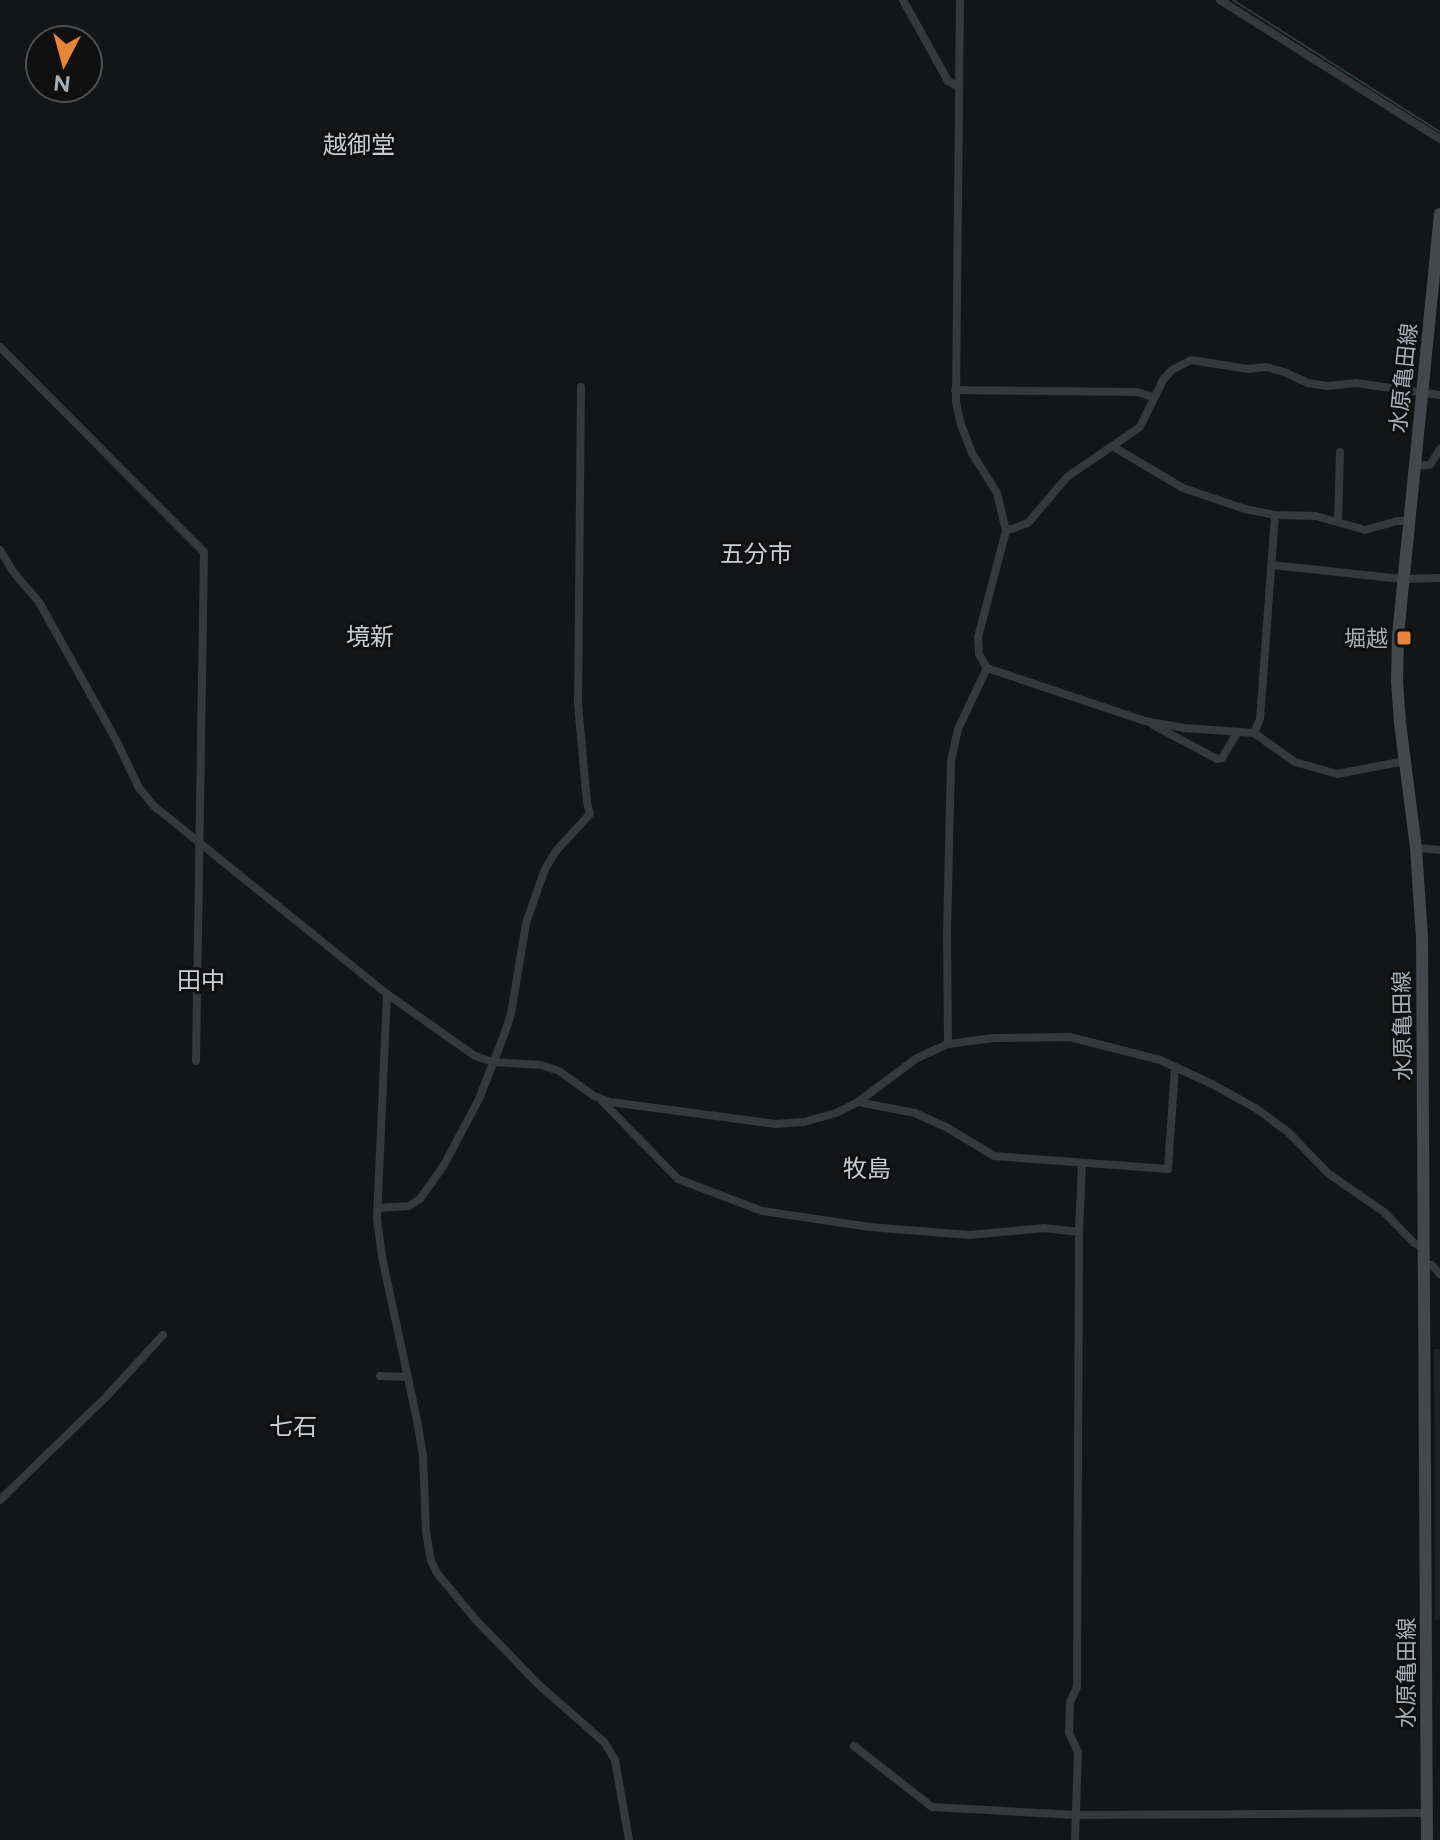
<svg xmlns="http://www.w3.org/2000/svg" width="1440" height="1840" font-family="Figtree,'Noto Sans JP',sans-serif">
	<rect width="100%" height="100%" fill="#141516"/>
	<polygon fill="#212123" points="1434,1349 1440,1349 1440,1620 1435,1620"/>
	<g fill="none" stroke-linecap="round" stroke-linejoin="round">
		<polyline stroke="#2e3b3e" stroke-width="2" points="1233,0 1440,132"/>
		<g stroke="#36383b" stroke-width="8">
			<polyline points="903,0 948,81 959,87"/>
			<polyline points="960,0 956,402 961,425 972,453 997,493 1006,531 978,637 979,654 987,668 1145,721 1184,728 1254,733 1295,762 1337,774 1405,761"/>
			<polyline points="1220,0 1440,139"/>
			<polyline points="0,347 204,552 196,1061"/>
			<polyline points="955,390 1137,392 1153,397"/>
			<polyline points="1112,446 1183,488 1245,509 1275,515 1316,516 1365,530 1397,521 1407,521"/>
			<polyline points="1414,466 1430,465 1440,449"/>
			<polyline points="1338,521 1340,452"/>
			<polyline points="1006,531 1028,523 1067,477 1140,427 1163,380 1172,370 1191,360 1248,369 1266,367 1284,372 1308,383 1327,386 1356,383 1440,395"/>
			<polyline points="0,550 14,573 39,602 116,740 139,788 154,806 387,994 475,1056 493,1062 541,1065 559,1071 594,1096 610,1102 776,1124 804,1122 836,1113 858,1102 917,1058 948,1044 994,1038 1070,1037 1160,1060 1212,1084 1257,1109 1288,1132 1329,1174 1384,1212 1414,1243 1423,1247"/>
			<polyline points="1272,565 1402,579 1440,578"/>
			<polyline points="1153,725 1217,759 1222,758 1237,733"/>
			<polyline points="1254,733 1260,719 1275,515"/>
			<polyline points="1416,848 1440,850"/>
			<polyline points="387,994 377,1219 382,1257 417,1420 423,1456 426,1531 431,1561 437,1573 475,1619 539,1685 604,1742 615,1760 629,1840"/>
			<polyline points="948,1044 947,933 951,761 958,729 987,668"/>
			<polyline points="602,1101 678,1179 762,1211 870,1227 969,1235 1044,1228 1079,1232"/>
			<polyline points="858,1102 915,1113 946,1127 994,1156 1168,1169 1175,1067"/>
			<polyline points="378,1208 409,1206 420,1199 444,1165 479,1099 504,1035 511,1014 526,923 545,869 556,851 590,814 587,803 578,704 581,387"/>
			<polyline points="1423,1264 1432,1265 1440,1274"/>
			<polyline points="380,1376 408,1377"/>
			<polyline points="0,1500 107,1396 163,1335"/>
			<polyline points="854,1746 932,1807 1075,1815 1427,1813"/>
			<polyline points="1075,1840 1078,1752 1069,1733 1070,1702 1077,1687 1079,1232 1082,1165"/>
		</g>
		<polyline stroke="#44474b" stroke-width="12" points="1427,1840 1422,938 1416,848 1400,723 1397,681 1398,635 1440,214"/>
	</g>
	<rect fill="#e8833a" stroke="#101011" stroke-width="3" x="1396" y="630" width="16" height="16" rx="4"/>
	<g text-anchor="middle" stroke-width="6" stroke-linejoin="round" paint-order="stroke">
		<g font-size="22" fill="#a7afb6" stroke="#101011">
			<text transform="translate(1403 378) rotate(-84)" y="8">水原亀田線</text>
			<text transform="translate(1402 1026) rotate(-91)" y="8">水原亀田線</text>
			<text transform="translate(1406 1673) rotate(-90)" y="8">水原亀田線</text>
		</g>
		<g font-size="22" fill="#a7afb6" stroke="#101011" text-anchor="end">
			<text x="1388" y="646">堀越</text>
		</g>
		<g font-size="24" fill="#c8cdd2" stroke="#101011">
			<text x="359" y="153">越御堂</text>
			<text x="756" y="562">五分市</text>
			<text x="370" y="645">境新</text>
			<text x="201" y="989">田中</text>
			<text x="867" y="1177">牧島</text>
			<text x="293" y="1435">七石</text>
		</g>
	</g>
	<g transform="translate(64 64) rotate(186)"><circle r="38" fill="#101011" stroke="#4c5053" stroke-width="2"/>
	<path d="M0-6L14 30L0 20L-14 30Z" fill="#e8833a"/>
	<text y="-12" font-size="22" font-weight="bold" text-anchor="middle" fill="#a7afb6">N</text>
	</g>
</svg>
